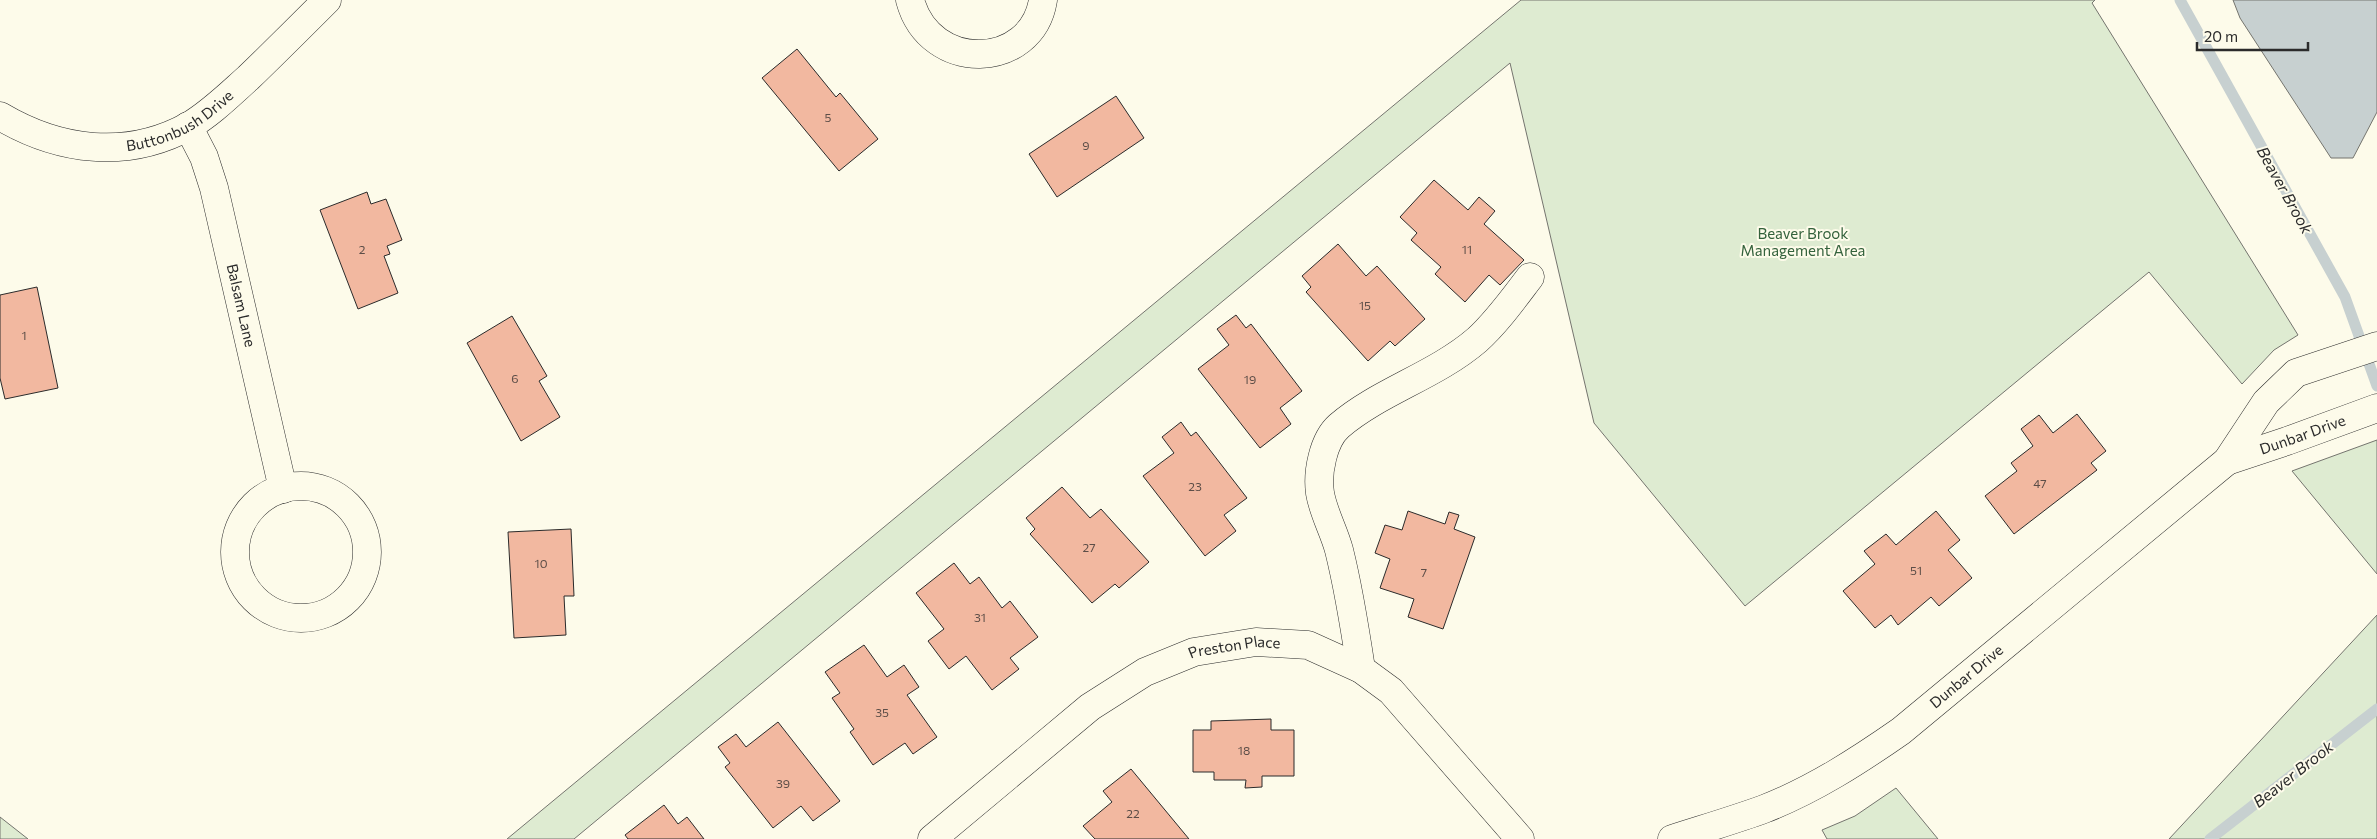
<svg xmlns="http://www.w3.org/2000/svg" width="2377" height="839" font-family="Commissioner,sans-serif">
	<rect width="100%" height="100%" fill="#fdfbea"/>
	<g fill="#deebd1" stroke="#74746e">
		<polygon points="1521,0 2095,0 2092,3 2298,335 2274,350 2242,384 2149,272 1745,606 1594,423 1510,63 574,839 507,839"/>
		<polygon points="2377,440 2377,574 2292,471"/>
		<polygon points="2377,615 2377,839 2169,839"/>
		<polygon points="1896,788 1938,839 1827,839 1822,830 1855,816"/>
		<polygon points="0,817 28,839 0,839"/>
	</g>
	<polygon fill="#c7d0d0" stroke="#74746e" points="2233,0 2377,0 2377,112 2353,158 2331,158 2240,18"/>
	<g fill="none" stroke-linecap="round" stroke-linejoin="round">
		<g stroke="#c7d0d0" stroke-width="11">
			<polyline points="2180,0 2345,297 2377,386"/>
			<polyline points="2210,839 2377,709"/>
		</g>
	</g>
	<g fill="#f2b8a0" stroke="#2b2b2b">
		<polygon points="797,49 836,97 840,93 878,139 839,171 762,78"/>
		<polygon points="1116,96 1144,138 1057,197 1029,154"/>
		<polygon points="1434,180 1468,210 1479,197 1495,211 1484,224 1524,260 1500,285 1489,275 1465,302 1435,274 1441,267 1411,240 1417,233 1400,217"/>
		<polygon points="367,192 371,204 386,199 402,240 387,246 390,254 384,256 398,293 358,309 320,210"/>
		<polygon points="1338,244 1366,276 1377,266 1425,319 1395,346 1390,341 1368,361 1306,292 1311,287 1302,276"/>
		<polygon points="37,287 58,388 5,399 0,378 0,295"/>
		<polygon points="1236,315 1246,328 1251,324 1302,391 1280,408 1291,424 1260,448 1198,369 1229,345 1217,329"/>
		<polygon points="512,316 547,376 539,381 560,417 521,441 467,343"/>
		<polygon points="2077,414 2106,451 2091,463 2097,470 2014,534 1985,496 2017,471 2011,463 2033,446 2021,429 2039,415 2053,433"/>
		<polygon points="1181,422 1191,436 1196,432 1247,498 1224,515 1236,531 1205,556 1143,476 1174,453 1162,437"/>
		<polygon points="1062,487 1090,518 1101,509 1149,562 1119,588 1115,584 1092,603 1030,534 1035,529 1026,518"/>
		<polygon points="1408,511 1445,524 1449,512 1459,515 1454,529 1475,537 1443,629 1408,617 1414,599 1380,588 1390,559 1375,553 1385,525 1402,530"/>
		<polygon points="1936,511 1960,540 1948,550 1972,578 1939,606 1931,597 1898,625 1891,615 1875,628 1843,591 1875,564 1864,551 1886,534 1896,545"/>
		<polygon points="571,529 574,596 564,596 566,635 514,638 508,532"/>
		<polygon points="954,563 970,584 979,577 1002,608 1010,601 1038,637 1010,658 1019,669 992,690 966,656 949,669 928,641 944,629 916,593"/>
		<polygon points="864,645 887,677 904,665 919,687 907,695 937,737 913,754 905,743 873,765 850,732 854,729 832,698 840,693 825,672"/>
		<polygon points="1271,719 1271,730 1294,730 1294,776 1262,776 1262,787 1245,788 1246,780 1214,780 1214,772 1193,772 1193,730 1211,730 1211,721"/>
		<polygon points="778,722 840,801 813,821 801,806 773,828 725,767 730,763 718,747 736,734 746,747"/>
		<polygon points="1131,769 1189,839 1095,839 1083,826 1112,802 1103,791"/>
		<polygon points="664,805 678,824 687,817 704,839 628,839 625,835"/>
	</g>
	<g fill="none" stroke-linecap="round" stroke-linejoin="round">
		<defs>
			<g id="minor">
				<path d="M910,0C930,74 1032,70 1043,0"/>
				<path id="s1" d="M0,116C59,151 127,160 189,126C211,113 229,95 248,78C275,52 301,26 327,0"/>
				<path id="s2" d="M188,126L204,157L214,188L283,489"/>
				<path id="s3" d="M2227,461L2287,441L2377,408"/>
				<circle cx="301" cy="552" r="66"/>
				<path d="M1361,669C1355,629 1349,590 1339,550C1334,531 1323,512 1320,493C1317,473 1323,440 1339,426C1380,391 1435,376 1477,340C1497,322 1514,298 1530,277"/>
				<path id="s4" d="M932,839L1090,707L1145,672L1194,652L1256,642L1308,645L1361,669L1391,691L1520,839"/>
				<path id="s5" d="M1672,839C1703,829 1734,820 1764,809C1813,790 1858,761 1901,731L2227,461L2266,402L2296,373L2377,346"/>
			</g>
		</defs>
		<use href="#minor" stroke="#2b2b2b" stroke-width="29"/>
		<use href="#minor" stroke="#fdfbea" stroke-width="28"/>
	</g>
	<g text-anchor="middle" stroke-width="4" stroke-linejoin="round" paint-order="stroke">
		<g font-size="12" fill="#5d4e48">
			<text x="828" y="122">5</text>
			<text x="1086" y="150">9</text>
			<text x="362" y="254">2</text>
			<text x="1467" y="254">11</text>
			<text x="1365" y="310">15</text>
			<text x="24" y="340">1</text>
			<text x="515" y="383">6</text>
			<text x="1250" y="384">19</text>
			<text x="2040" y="488">47</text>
			<text x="1195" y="491">23</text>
			<text x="1089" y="552">27</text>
			<text x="541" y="568">10</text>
			<text x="1916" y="575">51</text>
			<text x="1424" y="577">7</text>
			<text x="980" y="622">31</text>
			<text x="882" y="717">35</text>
			<text x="1244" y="755">18</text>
			<text x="783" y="788">39</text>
			<text x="1133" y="818">22</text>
		</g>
		<g font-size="15" fill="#2b2b2b" stroke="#fdfbea">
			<text dy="5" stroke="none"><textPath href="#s1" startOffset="192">Buttonbush Drive</textPath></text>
			<text dy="5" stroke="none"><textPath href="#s2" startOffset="188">Balsam Lane</textPath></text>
			<text dy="5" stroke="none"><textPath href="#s3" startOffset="80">Dunbar Drive</textPath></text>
			<text dy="5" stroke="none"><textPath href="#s4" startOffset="365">Preston Place</textPath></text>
			<text dy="5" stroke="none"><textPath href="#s5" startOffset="340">Dunbar Drive</textPath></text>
		</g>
		<g font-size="15" fill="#34623c" stroke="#fdfbea">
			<text x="1803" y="239">Beaver Brook<tspan x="1803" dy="17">Management Area</tspan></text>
		</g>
		<g font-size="16" font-style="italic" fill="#2b2b2b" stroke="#fdfbea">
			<text transform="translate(2285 190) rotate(61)" y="6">Beaver Brook</text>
			<text transform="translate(2293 774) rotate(-38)" y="6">Beaver Brook</text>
		</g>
	</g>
	<path d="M2197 42v8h111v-8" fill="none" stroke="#2b2b2b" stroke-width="2.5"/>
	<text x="2204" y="42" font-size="15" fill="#2b2b2b" stroke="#fdfbea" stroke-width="4" paint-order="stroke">20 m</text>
</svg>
